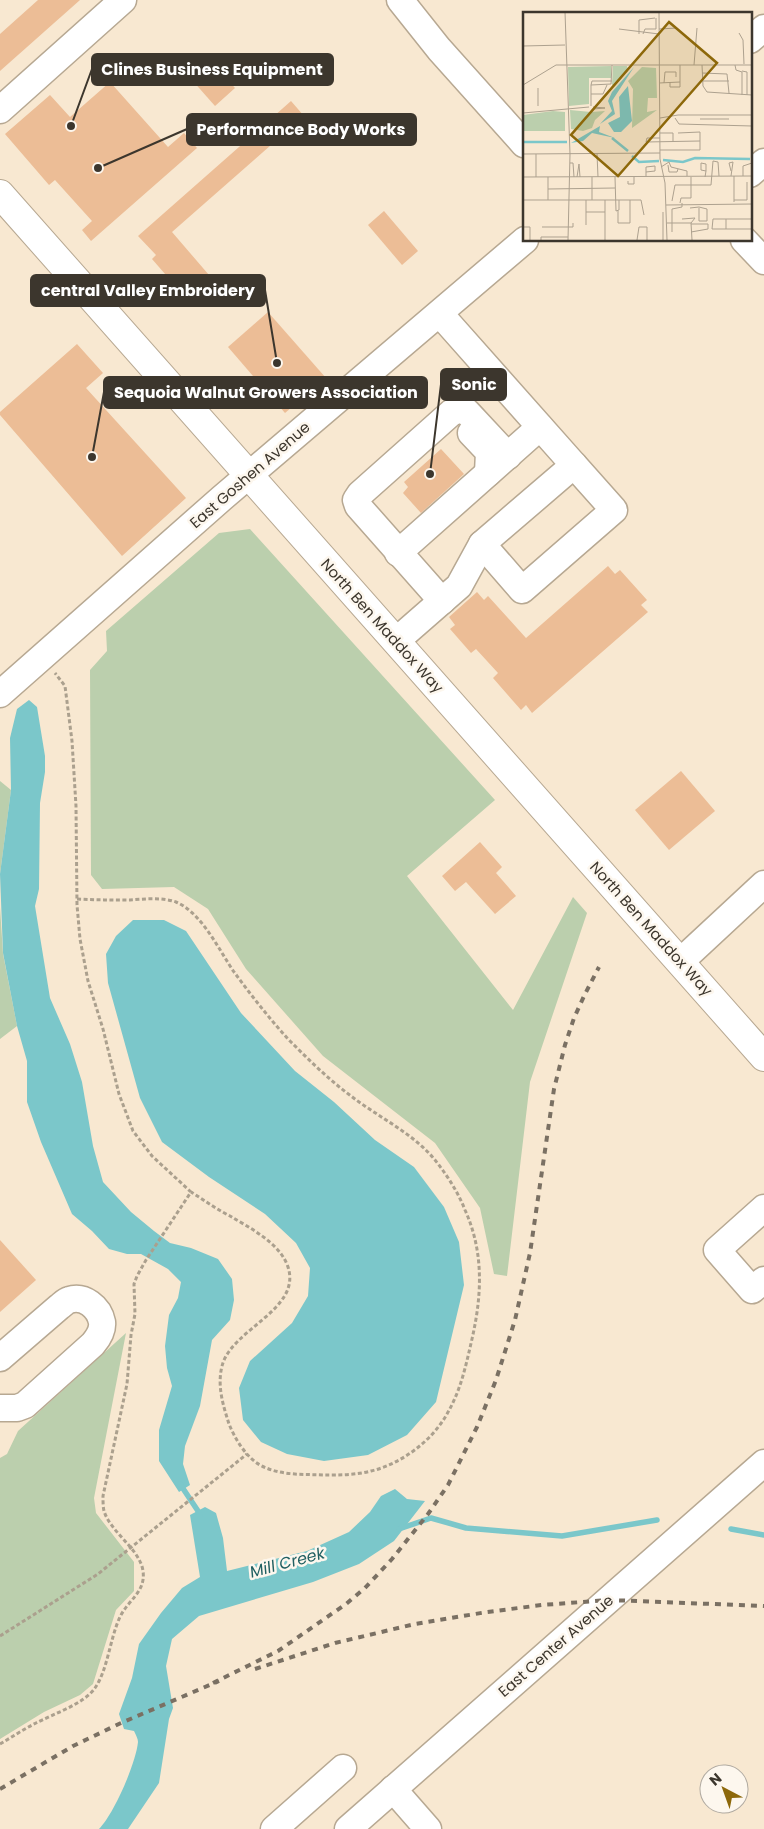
<svg xmlns="http://www.w3.org/2000/svg" width="764" height="1829" font-family="Poppins,sans-serif">
	<rect width="100%" height="100%" fill="#f8e8d1"/>
	<g fill="#bbcfad">
		<polygon points="250,529 495,800 407,876 513,1010 573,897 587,913 530,1082 507,1276 494,1274 480,1208 435,1143 323,1056 246,969 208,909 174,887 102,889 91,875 90,670 107,651 106,631 219,533"/>
		<polygon points="0,781 11,790 0,874"/>
		<polygon points="0,907 3,954 17,1026 0,1039"/>
		<polygon points="126,1333 94,1498 96,1513 134,1562 134,1591 116,1610 93,1684 80,1695 44,1712 0,1739 0,1458 7,1454 18,1431"/>
	</g>
	<g fill="#7bc7ca">
		<polygon points="29,700 37,707 45,756 45,772 40,803 39,889 35,906 50,998 70,1044 82,1082 93,1146 103,1182 131,1212 154,1231 170,1243 191,1248 218,1259 232,1279 234,1300 230,1320 212,1340 200,1406 185,1446 183,1464 190,1485 179,1492 159,1461 159,1430 172,1386 167,1368 165,1346 169,1315 178,1298 181,1282 168,1269 141,1254 127,1254 109,1249 92,1231 72,1214 41,1142 27,1102 27,1061 17,1026 3,953 0,874 11,790 10,738 17,709"/>
		<polygon points="133,920 164,920 186,931 241,1013 295,1071 334,1102 375,1140 414,1167 444,1207 459,1242 464,1285 436,1402 407,1435 368,1455 324,1461 287,1454 261,1442 243,1420 239,1388 250,1361 292,1323 308,1296 310,1268 296,1243 265,1214 209,1177 162,1142 140,1098 108,983 106,954 116,936"/>
		<path d="M395,1489L407,1499L425,1501L394,1541L359,1564L313,1582L199,1616L172,1639L166,1666L173,1708L169,1719L159,1783L128,1829H99C114,1814 136,1763 138,1742C138,1739 136,1735 134,1731L124,1729L119,1714L132,1678L139,1644L161,1613L182,1588L200,1577L190,1515L205,1507L216,1513L223,1538L227,1571L307,1551L349,1532L370,1512L381,1496Z"/>
	</g>
	<g fill="none" stroke-linecap="round" stroke-linejoin="round">
		<g stroke="#7bc7ca" stroke-width="5.5">
			<polyline points="180,1484 198,1511 200,1516"/>
			<polyline points="399,1529 431,1518 466,1528 562,1536 657,1520"/>
			<polyline points="731,1529 764,1535"/>
		</g>
	</g>
	<g fill="#ecbd96">
		<polygon points="38,0 80,0 0,71 0,34"/>
		<polygon points="212,63 235,88 215,106 192,80"/>
		<polygon points="110,82 168,147 184,133 197,148 91,241 82,230 92,221 55,180 49,185 5,134 50,95 70,117"/>
		<polygon points="291,101 304,116 172,232 209,275 185,297 152,259 156,255 138,236"/>
		<polygon points="384,211 418,251 402,265 368,225"/>
		<polygon points="268,312 326,378 285,413 228,347"/>
		<polygon points="77,344 103,373 86,388 186,498 122,556 0,415 0,412"/>
		<polygon points="441,449 464,474 421,513 403,493 408,487 404,482"/>
		<polygon points="608,566 615,574 620,570 647,600 641,605 648,612 532,713 526,705 521,710 493,678 498,673 476,649 471,653 450,629 455,625 449,617 477,592 484,600 488,596 526,638"/>
		<polygon points="681,771 715,811 669,850 635,810"/>
		<polygon points="480,842 502,867 496,873 516,896 495,914 466,882 455,891 442,876"/>
		<polygon points="0,1240 36,1280 0,1312"/>
	</g>
	<g fill="none" stroke-linecap="round" stroke-linejoin="round">
		<defs>
			<g id="minor">
				<polyline points="400,0 439,49 524,144"/>
				<polyline points="750,40 764,28"/>
				<polyline points="0,110 123,0"/>
				<polyline points="750,174 764,162"/>
				<polyline points="744,240 764,261"/>
				<polyline points="471,433 489,452 488,473"/>
				<polyline points="482,544 522,590 614,510 574,465"/>
				<polyline points="398,553 540,427"/>
				<polyline points="442,601 358,506 356,500 360,494 451,413 459,409 467,412 508,456"/>
				<polyline points="396,641 459,586 482,544 574,465 440,314"/>
				<polyline points="0,694 222,498 525,240"/>
				<polyline points="680,962 764,884"/>
				<polyline points="764,1208 717,1250 752,1290 764,1280"/>
				<path d="M0,1358L59,1307C62,1305 65,1301 69,1300C84,1295 99,1307 102,1322C103,1330 98,1338 93,1344L25,1405L17,1408H0"/>
				<polyline points="393,1789 428,1829"/>
				<polyline points="274,1829 343,1768"/>
				<polyline points="348,1829 764,1463"/>
			</g>
			<polyline id="major" points="0,194 764,1057"/>
		</defs>
		<use href="#minor" stroke="#b7a892" stroke-width="29"/>
		<use href="#major" stroke="#b7a892" stroke-width="30"/>
		<g stroke="#aba08e" stroke-width="3" stroke-dasharray="4 2.5" stroke-linecap="butt">
			<path d="M77,899C95,900 112,900 130,900C144,899 162,897 176,902C202,913 219,950 234,972C251,995 269,1018 288,1039C308,1059 328,1079 351,1096C378,1117 413,1133 435,1160C447,1175 458,1192 465,1210C484,1252 482,1295 472,1339C466,1365 461,1390 447,1414C432,1441 401,1464 371,1471C356,1475 339,1475 325,1475C303,1474 280,1476 260,1465C246,1457 235,1439 229,1424C223,1405 217,1386 222,1366C231,1329 302,1310 288,1267C280,1243 250,1228 230,1216C216,1209 204,1200 191,1192"/>
			<polyline points="0,1636 98,1574 247,1454"/>
			<path d="M0,1744C12,1737 24,1729 36,1723C53,1714 84,1704 95,1688C108,1669 110,1638 120,1617C128,1600 146,1592 143,1571C140,1549 111,1533 104,1511C103,1507 103,1501 103,1496L127,1384L131,1335L135,1314L134,1284L137,1276L146,1260L191,1192L152,1156L133,1131L119,1094L103,1029L88,981L80,939L77,905L76,806L72,741L65,686L55,673"/>
		</g>
		<use href="#minor" stroke="#fff" stroke-width="26"/>
		<use href="#major" stroke="#fff" stroke-width="28"/>
		<g stroke="#7a7063" stroke-width="4" stroke-dasharray="6 6" stroke-linecap="butt">
			<polyline points="255,1669 335,1643 415,1624 487,1612 542,1605 609,1600 764,1606"/>
			<polyline points="213,1683 278,1651 346,1604 365,1588 392,1559 428,1514 448,1485 477,1427 496,1380 515,1320 530,1253 554,1089 565,1045 574,1018 585,994 599,967"/>
			<polyline points="0,1789 73,1746 121,1723 219,1681"/>
		</g>
	</g>
	<g text-anchor="middle" stroke-width="5" stroke-linejoin="round" paint-order="stroke">
		<g font-size="15" fill="#3c362d" stroke="#fdf7ee">
			<text transform="translate(250 475) rotate(-41)" y="5">East Goshen Avenue</text>
			<text transform="translate(382 626) rotate(48)" y="5">North Ben Maddox Way</text>
			<text transform="translate(651 929) rotate(48)" y="5">North Ben Maddox Way</text>
			<text transform="translate(556 1646) rotate(-41)" y="5">East Center Avenue</text>
		</g>
		<g font-size="16" font-style="italic" fill="#216062" stroke="#fdf7ee">
			<text transform="translate(287 1562) rotate(-15)" y="6">Mill Creek</text>
		</g>
	</g>
	<g transform="translate(523 12)">
		<rect width="229" height="229" fill="#f8e8d1"/>
		<path d="M88,54V66H66V92L46,94L45,55ZM90,54H104L105,59L92,74L89,73ZM119,55L133,56L134,86H125L124,100L134,98L109,116L110,77L105,69ZM47,98L68,100L82,99L72,108L69,116L60,119L48,117ZM30,99L42,100V119H0V103Z" fill="#bbcfad"/>
		<path d="M111,55L89,89L92,102L77,112L89,99L85,89L89,80ZM105,74L109,109L98,120H91L85,111L97,105L96,85ZM77,114L76,120L92,126L69,121L60,129L48,131Z" fill="#7bc7ca"/>
		<path fill="none" stroke="#7bc7ca" stroke-width="2.5" d="M89,126L105,139M0,130H44M109,144L116,150L136,149M140,148L160,150L172,146L227,147"/>
		<path fill="none" stroke="#ada18f" stroke-width="1" d="M42,0L47,142L45,228M136,0L137,147L142,171L144,228M96,17L136,22M136,17L154,16M216,21L220,28L221,52M116,22V8L132,6M120,22L122,17H133V6M0,34L42,33M171,53L174,16M179,53L180,74L184,80L229,83M212,53L213,58L219,60V83M219,59L224,60V83M179,61L204,62L206,81M180,69H206M147,70V75H157V70M136,71L157,70V53M141,71L142,60H153V65M0,73L33,53H229M68,73L69,69H89M68,82H80L84,73M15,94V76M68,94V73L88,72L89,53M70,95L82,96L70,97M0,101L66,95M137,106L155,103H229M152,106L156,112L229,114M177,107H206M137,121H150V130M155,121L177,120V129M137,126H124L123,130L177,129V138H137M0,142L137,141M13,142V165M74,142L75,165M47,151H50L51,165M145,153L146,160H154L155,157M138,155L146,150L148,155L164,159V164M208,164L210,150L206,151L208,159M211,164V190M220,164V154L229,151M0,165L229,164M25,165V188M54,165L56,152L57,165M69,165V188M92,165L93,199L96,198V188M123,165V160L132,159V154L123,155V160M182,165L183,159V152L178,151V158L183,159M105,169V172H111V165M25,177L92,176M0,188H118L121,203M63,188V213M82,188V228M211,188H224V170M149,189L152,173H188L190,149L195,150L196,164M157,191L158,186H168V165M143,193L229,192M167,196L176,195L184,197V209H176V196M95,199V211H107V188M63,200H82M140,200V228M159,207L172,206L168,211M229,207H203V217H229M144,211H168L169,228M168,212H185V217L168,220M0,215H7V228M19,215H50V211M203,217H189L190,207H203M149,220V197L159,195V191M18,228V225H45M114,228L116,215H124V228"/>
		<path fill="#8d680a" fill-opacity="0.15" stroke="#8d680a" stroke-width="2.5" d="M146,10L194,51L95,164L48,123Z"/>
		<rect width="229" height="229" fill="none" stroke="#3c362d" stroke-width="2.5"/>
	</g>
	<path fill="none" stroke="#3c362d" stroke-width="2" d="M71 126L92 69M98 168L187 129M277 363L265 290M430 474L441 384M92 457L104 392"/>
	<g fill="#3c362d" stroke="#fdf7ee" stroke-width="2">
		<circle cx="71" cy="126" r="5"/>
		<circle cx="98" cy="168" r="5"/>
		<circle cx="277" cy="363" r="5"/>
		<circle cx="430" cy="474" r="5"/>
		<circle cx="92" cy="457" r="5"/>
	</g>
	<g fill="#3c362d" stroke="#3c362d" stroke-width="2">
		<rect x="92" y="54" width="241" height="31" rx="5"/>
		<rect x="187" y="114" width="229" height="31" rx="5"/>
		<rect x="31" y="275" width="234" height="31" rx="5"/>
		<rect x="441" y="369" width="65" height="31" rx="5"/>
		<rect x="104" y="377" width="323" height="31" rx="5"/>
	</g>
	<g font-size="16" text-anchor="middle" font-weight="bold" fill="#fff">
		<text x="212" y="75">Clines Business Equipment</text>
		<text x="301" y="135">Performance Body Works</text>
		<text x="148" y="296">central Valley Embroidery</text>
		<text x="474" y="390">Sonic</text>
		<text x="266" y="398">Sequoia Walnut Growers Association</text>
	</g>
	<g transform="translate(724 1789) rotate(319)"><circle r="24" fill="#fdf7ee" stroke="#b0aaa1"/>
	<path d="M0-4L9 19L0 12L-9 19Z" fill="#8d680a"/>
	<text y="-8" font-size="14" font-weight="bold" text-anchor="middle" fill="#3c362d">N</text>
	</g>
</svg>
